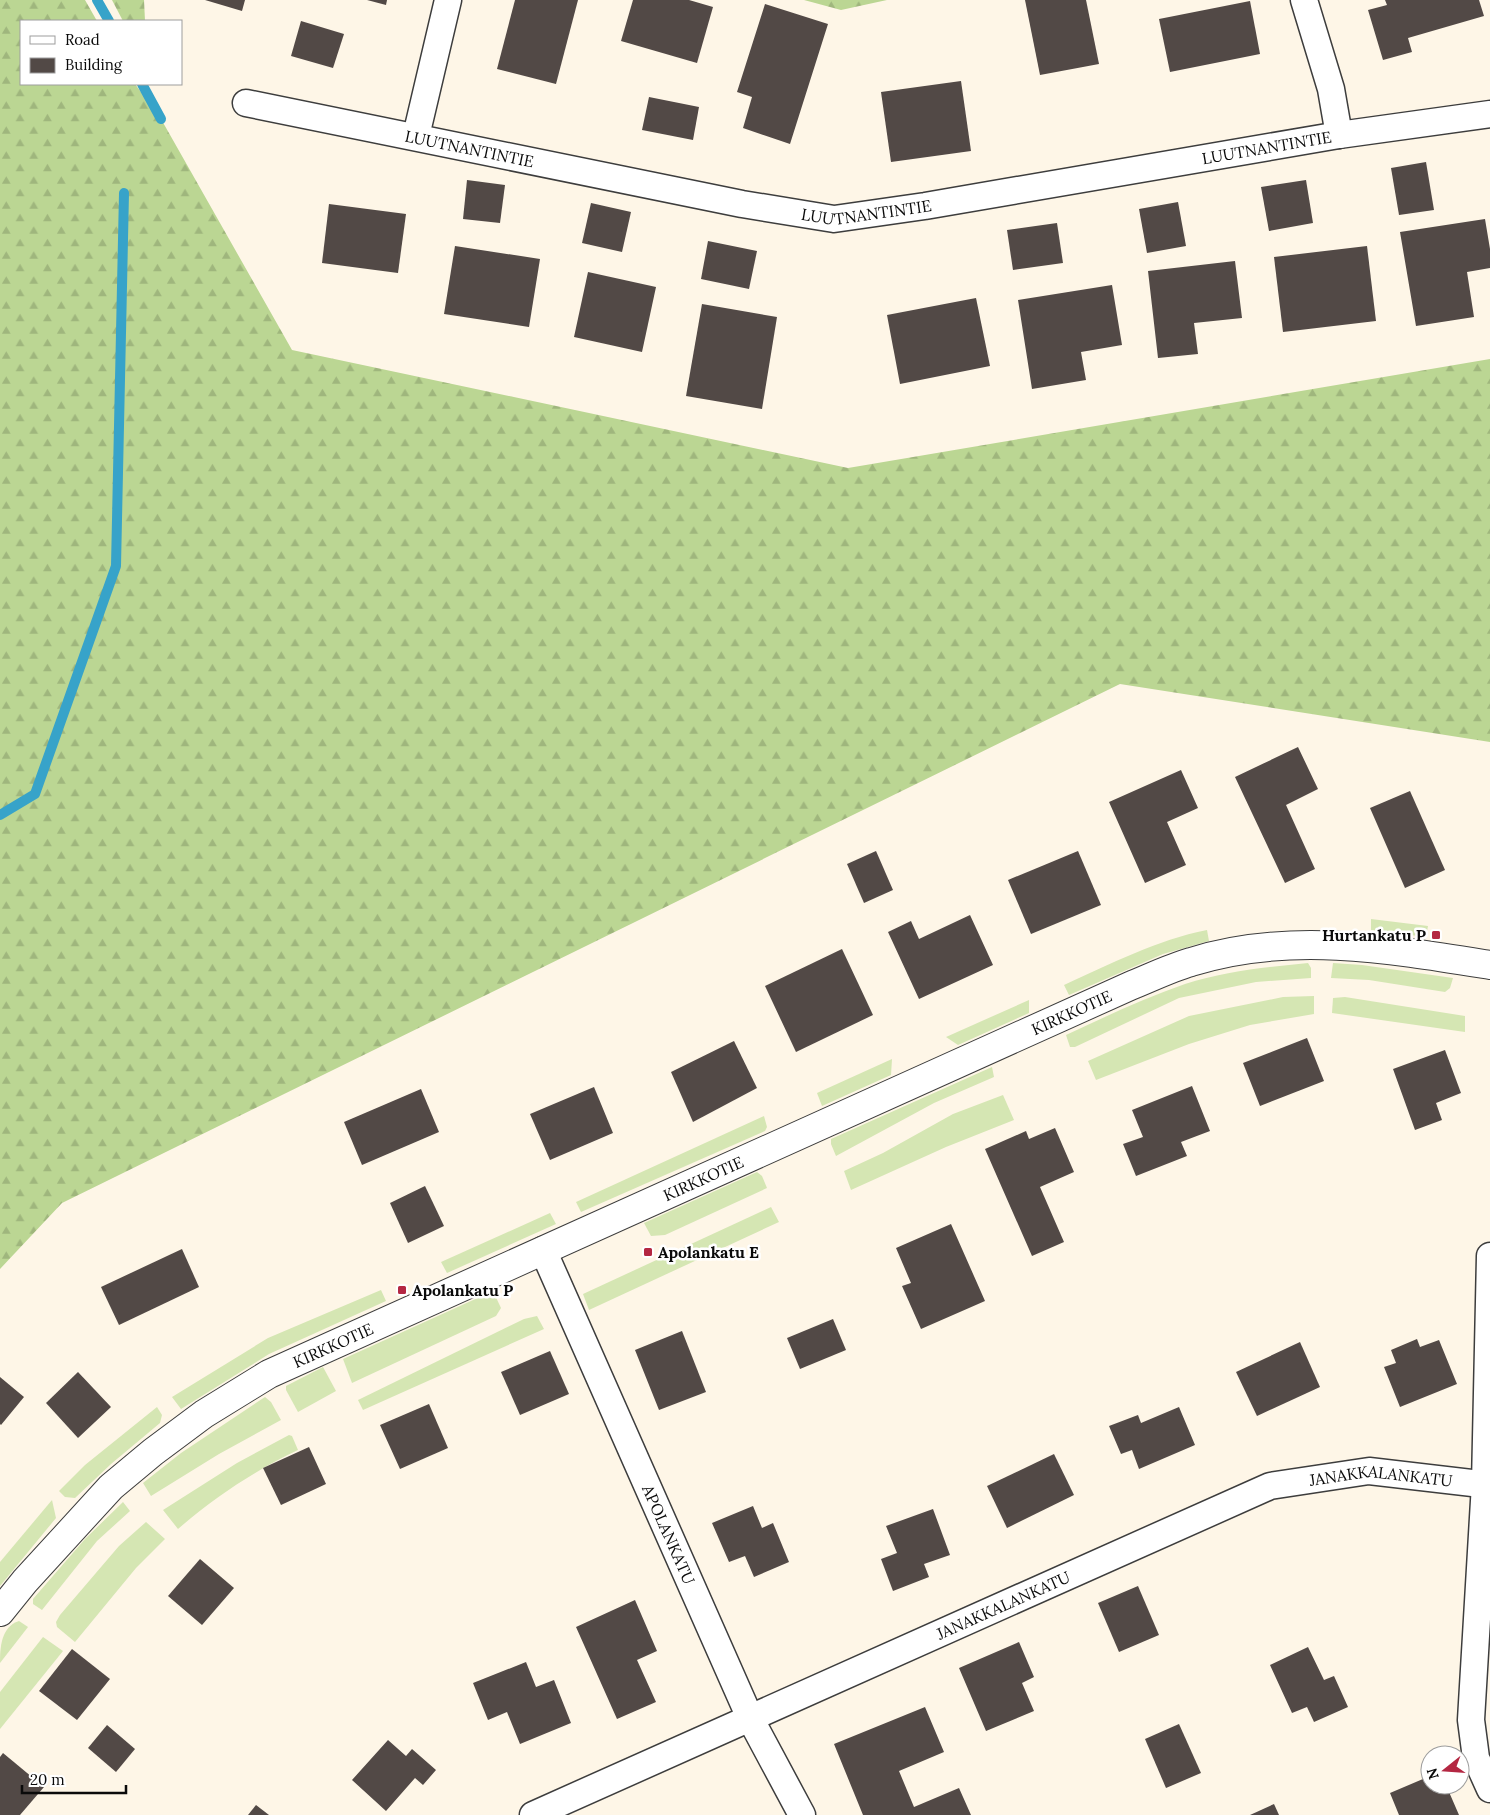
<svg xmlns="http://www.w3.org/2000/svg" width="1490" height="1815" font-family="Lora,serif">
	<defs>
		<pattern id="forest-firs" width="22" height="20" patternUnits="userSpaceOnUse" patternTransform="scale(1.25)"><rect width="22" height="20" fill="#bbd693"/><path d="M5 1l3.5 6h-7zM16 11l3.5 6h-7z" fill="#9fb67d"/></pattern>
	</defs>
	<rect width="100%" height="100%" fill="#fef6e7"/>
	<g fill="#d5e6b3">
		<polygon points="1371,919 1428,926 1426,937 1371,930"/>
		<path d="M1207,930L1209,941L1163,954L1069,995L1064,985C1110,964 1157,940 1207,930Z"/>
		<path d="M1308,963L1311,968V978L1256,982L1179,998L1075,1047H1070L1066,1035C1105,1017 1144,998 1185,984C1225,971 1267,967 1308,963Z"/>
		<polygon points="1333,963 1362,965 1453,978 1450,988 1445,992 1369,980 1331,978"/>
		<polygon points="1314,996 1314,1014 1250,1025 1189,1044 1096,1080 1088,1061 1189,1016 1283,997"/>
		<polygon points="1345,997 1465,1016 1465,1032 1332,1013 1333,998"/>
		<polygon points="1029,1000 1029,1013 958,1045 946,1037"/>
		<polygon points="892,1059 891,1075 822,1106 817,1093"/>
		<polygon points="992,1067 994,1077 934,1103 836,1156 831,1144 831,1139"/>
		<polygon points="1003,1095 1014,1120 946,1147 851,1190 844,1171 883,1153 953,1114"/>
		<polygon points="764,1116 767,1127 765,1131 581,1212 576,1202"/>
		<polygon points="757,1172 762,1176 767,1188 665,1235 651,1236 644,1223"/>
		<polygon points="771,1207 779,1222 589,1310 583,1294"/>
		<polygon points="550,1213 556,1224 447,1273 441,1262"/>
		<polygon points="381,1290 386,1301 269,1354 181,1409 172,1397 268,1338"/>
		<polygon points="493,1291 501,1308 496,1316 352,1383 343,1359"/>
		<polygon points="537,1316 544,1329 363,1410 358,1400 524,1319"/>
		<polygon points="323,1367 336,1391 298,1412 286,1390 286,1386"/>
		<polygon points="265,1397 271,1402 281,1420 219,1454 151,1496 143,1483 181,1453"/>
		<polygon points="157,1407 162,1415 160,1423 111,1464 75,1498 65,1497 59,1491 85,1465"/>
		<path d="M289,1435L292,1436L298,1450C254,1471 215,1497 178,1529L163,1510L237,1463Z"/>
		<polygon points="52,1500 56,1518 0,1586 0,1562"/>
		<polygon points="123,1502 130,1511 97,1541 42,1610 33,1604 33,1599 85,1539"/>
		<polygon points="146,1522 165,1539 136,1568 75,1642 57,1627 56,1622 60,1615 119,1546"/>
		<path d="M19,1621L28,1627L0,1663C0,1647 1,1627 19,1621Z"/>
		<polygon points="43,1637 63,1651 0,1729 0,1692"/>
	</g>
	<g fill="url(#forest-firs)">
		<polygon points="0,0 85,0 97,21 21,21 21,84 135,84 161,119 292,350 848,468 1490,359 1490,742 1120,684 62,1203 0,1269"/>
		<polygon points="112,0 144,0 145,21 123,21"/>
		<polygon points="804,0 887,0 841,10"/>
	</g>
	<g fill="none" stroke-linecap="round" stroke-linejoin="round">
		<g stroke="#37a3c9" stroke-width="10">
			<polyline points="97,0 109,21"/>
			<polyline points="142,84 161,119"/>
			<polyline points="0,815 35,794 116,566 124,193"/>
		</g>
	</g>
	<g fill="#524946">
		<polygon points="205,0 245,0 242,11"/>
		<polygon points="367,0 387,0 386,5"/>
		<polygon points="515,0 578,0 556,84 497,69"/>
		<polygon points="633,0 689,0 713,7 697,63 621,41"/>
		<polygon points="1025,0 1086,0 1099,64 1040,75"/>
		<polygon points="1385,0 1479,0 1484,16 1408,38 1412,52 1383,60 1368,10 1387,5"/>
		<polygon points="1250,1 1260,54 1170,72 1159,19"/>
		<polygon points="765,4 828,24 790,144 743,128 752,97 737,92"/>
		<polygon points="301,21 344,34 333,68 291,56"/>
		<polygon points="961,81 971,151 891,162 881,92"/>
		<polygon points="649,97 699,107 693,140 642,130"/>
		<polygon points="1426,162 1434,210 1399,215 1391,168"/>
		<polygon points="467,180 505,185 500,223 463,219"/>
		<polygon points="1306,180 1313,223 1269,231 1261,187"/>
		<polygon points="1178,202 1186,246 1147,253 1139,209"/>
		<polygon points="591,203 631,212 622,252 582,243"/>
		<polygon points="329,204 406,214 398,273 322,263"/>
		<polygon points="1485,219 1490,249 1490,268 1467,272 1474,317 1416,326 1400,232"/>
		<polygon points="1057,223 1063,263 1013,270 1007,230"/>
		<polygon points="708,241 757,251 749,289 701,279"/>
		<polygon points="455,246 540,259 529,327 444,314"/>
		<polygon points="1367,246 1376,321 1283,332 1274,257"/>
		<polygon points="1235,261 1242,318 1194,323 1198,354 1158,358 1148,271"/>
		<polygon points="588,272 656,287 642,352 574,337"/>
		<polygon points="1112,285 1122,345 1081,352 1086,380 1032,389 1018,300"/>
		<polygon points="976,298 990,366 900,384 887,315"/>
		<polygon points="702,304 777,317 762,409 686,396"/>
		<polygon points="1298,747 1318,789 1286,805 1315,869 1285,883 1235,777"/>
		<polygon points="1181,770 1198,808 1167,822 1186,865 1145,883 1109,802"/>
		<polygon points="1410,791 1445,870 1405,888 1370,808"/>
		<polygon points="876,851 893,890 864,903 847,864"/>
		<polygon points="1078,851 1101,905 1031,934 1008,880"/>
		<polygon points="970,915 993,965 919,999 888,932 911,921 919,939"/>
		<polygon points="842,949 873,1015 796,1052 765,986"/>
		<polygon points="1307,1038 1324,1081 1260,1106 1243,1063"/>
		<polygon points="734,1041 757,1088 693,1122 671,1072"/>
		<polygon points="1445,1050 1461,1093 1436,1103 1442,1120 1415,1130 1393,1069"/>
		<polygon points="1192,1086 1210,1131 1181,1142 1187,1156 1136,1176 1123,1144 1143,1137 1132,1110"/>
		<polygon points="594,1087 613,1133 550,1160 530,1114"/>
		<polygon points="421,1089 439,1132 362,1165 344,1122"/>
		<polygon points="1055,1128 1074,1172 1040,1187 1064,1242 1032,1256 985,1149 1026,1131 1029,1139"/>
		<polygon points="425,1186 444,1226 408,1243 390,1203"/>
		<polygon points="951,1224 985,1301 921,1329 902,1286 911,1283 896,1248"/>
		<polygon points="182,1249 199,1287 119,1325 101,1287"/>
		<polygon points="833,1319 846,1350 800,1369 787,1338"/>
		<polygon points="682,1331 706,1392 659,1410 635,1350"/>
		<polygon points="1417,1339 1420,1347 1439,1340 1457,1384 1400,1407 1384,1367 1396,1363 1391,1350"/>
		<polygon points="1300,1342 1320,1387 1257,1416 1236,1372"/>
		<polygon points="550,1351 569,1394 520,1415 501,1372"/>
		<polygon points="78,1372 111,1407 78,1438 46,1403"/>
		<polygon points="0,1377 24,1397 1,1425 0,1424"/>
		<polygon points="429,1404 448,1448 400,1469 380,1425"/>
		<polygon points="1179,1407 1195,1445 1139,1469 1132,1450 1121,1454 1109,1426 1138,1415 1141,1423"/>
		<polygon points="309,1447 326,1484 281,1505 263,1468"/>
		<polygon points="1054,1454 1074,1495 1007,1528 987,1486"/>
		<polygon points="753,1506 762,1528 773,1523 789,1562 754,1577 745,1556 729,1562 712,1523"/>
		<polygon points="933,1509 950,1555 924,1564 929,1577 893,1591 881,1559 897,1553 886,1526"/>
		<polygon points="200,1559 234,1588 202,1625 168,1596"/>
		<polygon points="1138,1586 1159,1635 1119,1652 1098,1603"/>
		<polygon points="635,1600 657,1651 637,1660 656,1702 617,1719 576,1627"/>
		<polygon points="1019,1642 1034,1677 1022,1683 1034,1711 986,1731 959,1668"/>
		<polygon points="1308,1647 1324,1680 1334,1676 1348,1707 1314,1722 1307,1707 1292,1713 1270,1665"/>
		<polygon points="72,1649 110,1679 77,1720 39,1691"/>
		<polygon points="526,1662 536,1687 554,1680 571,1723 520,1744 507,1712 488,1720 473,1683"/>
		<polygon points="925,1707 944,1752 899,1771 914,1807 959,1788 971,1815 863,1815 834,1744"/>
		<polygon points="1179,1724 1201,1773 1166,1788 1145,1739"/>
		<polygon points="107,1725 135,1749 116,1772 88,1748"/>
		<polygon points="388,1740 406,1756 412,1749 436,1770 423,1785 415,1778 386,1811 352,1780"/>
		<polygon points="3,1753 44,1787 20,1815 0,1815 0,1757"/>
		<polygon points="1430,1776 1430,1785 1446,1785 1459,1815 1399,1815 1390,1793"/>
		<polygon points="1274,1804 1279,1815 1250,1815"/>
		<polygon points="256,1805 269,1815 248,1815"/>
	</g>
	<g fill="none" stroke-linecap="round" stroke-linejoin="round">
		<defs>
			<g id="minor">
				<polyline points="1304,0 1331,89 1339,135"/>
				<path id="s1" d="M246,103L742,204L834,219L925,206L1339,135L1490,114"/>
				<polyline points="416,136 448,0"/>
				<path id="s2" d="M543,1250L750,1718L802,1815"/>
				<polyline points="1490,1256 1485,1484 1471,1720 1476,1758 1490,1789"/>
				<path id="s3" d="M533,1815L1270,1486L1369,1471L1490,1485"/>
			</g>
			<g id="tertiary">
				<path id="s4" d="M0,1612L25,1581L111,1487L153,1452L204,1414L269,1374L1130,986C1150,978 1170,968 1191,962C1288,931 1392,949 1490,965"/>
			</g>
		</defs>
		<use href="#minor" stroke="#3d3d3d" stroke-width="29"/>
		<use href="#tertiary" stroke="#3d3d3d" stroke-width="30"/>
		<use href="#minor" stroke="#fff" stroke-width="26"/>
		<use href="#tertiary" stroke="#fff" stroke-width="28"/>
	</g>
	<g fill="#b42742" stroke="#fff" stroke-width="2">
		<rect x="1431" y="930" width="10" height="10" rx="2.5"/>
		<rect x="643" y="1247" width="10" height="10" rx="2.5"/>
		<rect x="397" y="1285" width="10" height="10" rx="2.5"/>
	</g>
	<g text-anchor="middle" stroke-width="5" stroke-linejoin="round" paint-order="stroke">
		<g font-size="16" fill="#0a0a0a" stroke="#fff">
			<text dy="6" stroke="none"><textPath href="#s1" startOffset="228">LUUTNANTINTIE</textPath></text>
			<text dy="6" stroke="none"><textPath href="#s1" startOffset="1038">LUUTNANTINTIE</textPath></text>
			<text dy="6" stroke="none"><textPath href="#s1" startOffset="632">LUUTNANTINTIE</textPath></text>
			<text dy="6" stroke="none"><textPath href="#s4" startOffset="1242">KIRKKOTIE</textPath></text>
			<text dy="6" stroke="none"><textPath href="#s4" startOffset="838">KIRKKOTIE</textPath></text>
			<text dy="6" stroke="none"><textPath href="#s4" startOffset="432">KIRKKOTIE</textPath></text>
			<text dy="6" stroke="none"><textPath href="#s3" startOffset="919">JANAKKALANKATU</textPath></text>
			<text dy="6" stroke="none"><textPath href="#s2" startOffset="311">APOLANKATU</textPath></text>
			<text dy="6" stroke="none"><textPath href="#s3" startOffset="515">JANAKKALANKATU</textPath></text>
		</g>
		<g font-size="16" font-weight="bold" fill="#0a0a0a" stroke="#fff" text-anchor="start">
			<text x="1426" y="941" text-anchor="end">Hurtankatu P</text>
			<text x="658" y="1258">Apolankatu E</text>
			<text x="412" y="1296">Apolankatu P</text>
		</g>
	</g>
	<rect x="20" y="20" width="162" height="65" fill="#ffffff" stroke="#9d9d9d"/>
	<rect x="30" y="36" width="25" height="8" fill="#ffffff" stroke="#9d9d9d"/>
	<text x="65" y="45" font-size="15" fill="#0a0a0a">Road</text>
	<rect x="30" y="58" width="25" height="15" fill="#524946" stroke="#9d9d9d"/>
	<text x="65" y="70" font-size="15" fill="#0a0a0a">Building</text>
	<g transform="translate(1445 1770) rotate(253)"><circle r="24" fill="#ffffff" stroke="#9d9d9d"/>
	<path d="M0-4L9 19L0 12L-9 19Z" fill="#b42742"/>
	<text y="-8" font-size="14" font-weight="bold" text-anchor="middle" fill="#0a0a0a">N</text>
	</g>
	<path d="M22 1785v8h104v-8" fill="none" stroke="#0a0a0a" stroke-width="2.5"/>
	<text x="30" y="1785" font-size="15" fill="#0a0a0a" stroke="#ffffff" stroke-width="4" paint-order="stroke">20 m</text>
</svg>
